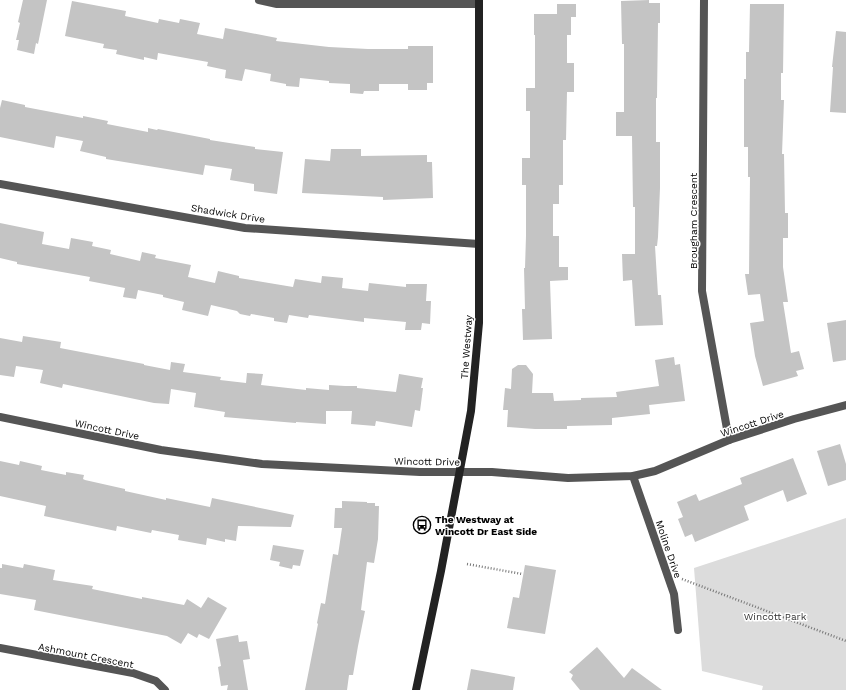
<svg xmlns="http://www.w3.org/2000/svg" width="846" height="690" font-family="'Work Sans',sans-serif">
	<rect width="100%" height="100%" fill="#fff"/>
	<polygon fill="#dcdcdc" points="846,518 846,690 762,690 763,686 702,671 694,568"/>
	<g fill="#c4c4c4">
		<polygon points="23,0 47,0 38,44 36,43 34,54 17,50 19,40 16,40 20,23 18,22"/>
		<polygon points="649,0 649,3 660,3 660,23 658,23 657,98 656,98 656,142 660,142 660,188 658,237 657,246 655,246 658,295 661,295 663,325 635,326 632,280 623,281 622,254 635,254 635,207 633,207 632,136 616,136 616,112 624,112 624,44 622,44 621,1"/>
		<polygon points="72,1 126,11 125,16 158,23 159,19 179,23 180,19 200,23 197,34 223,39 225,28 277,38 276,41 329,47 368,49 408,49 408,46 433,46 433,83 427,83 427,90 408,90 408,84 379,84 379,91 364,91 363,94 350,93 350,84 329,83 329,81 300,78 299,87 286,86 286,84 270,81 271,74 245,69 242,81 225,78 226,70 207,66 208,62 158,53 157,60 144,57 144,60 116,54 117,50 103,48 104,44 65,36"/>
		<polygon points="557,4 576,4 576,17 571,17 571,35 567,35 567,63 574,63 574,92 567,92 566,140 563,140 563,185 559,185 559,204 553,204 553,236 559,236 559,267 568,267 568,280 550,281 552,339 523,340 522,309 525,309 524,268 525,268 526,236 526,185 522,185 522,158 530,158 530,111 526,111 526,88 535,88 535,35 534,35 534,14 557,14"/>
		<polygon points="750,4 784,4 783,73 781,73 781,100 784,100 782,154 784,154 785,213 788,213 788,238 783,238 783,267 788,302 783,302 791,353 799,351 804,369 796,371 798,376 763,386 755,356 750,323 764,321 760,294 748,295 745,274 749,274 750,177 748,177 748,147 744,147 744,79 746,79 746,52 749,52"/>
		<polygon points="836,31 846,32 846,113 830,112 833,67 832,67"/>
		<polygon points="2,100 25,105 25,107 83,118 83,116 108,121 107,124 148,132 148,128 157,130 158,129 210,139 210,140 255,147 255,149 283,152 277,194 254,191 254,184 230,180 232,169 205,165 203,175 106,159 106,157 80,151 83,141 56,136 54,148 0,137 0,108"/>
		<polygon points="331,149 361,149 361,156 427,155 427,162 432,162 433,198 383,200 383,197 302,193 305,159 330,161"/>
		<polygon points="0,223 44,232 42,244 69,249 71,238 93,242 92,246 111,250 110,254 140,261 142,252 156,255 155,258 191,265 188,277 215,283 218,271 239,276 239,278 293,287 295,279 321,283 322,276 343,278 342,288 368,291 369,283 406,287 406,284 427,284 426,301 431,301 430,324 422,323 421,330 405,330 406,322 364,318 364,322 309,315 308,318 289,315 287,323 274,321 274,318 251,314 250,316 240,314 237,311 211,305 208,316 182,310 184,302 163,297 163,295 138,290 136,299 123,297 125,288 89,281 90,277 17,264 17,262 0,258"/>
		<polygon points="846,320 846,360 833,362 827,323"/>
		<polygon points="23,336 61,342 60,348 144,364 144,365 170,370 171,362 185,364 183,372 221,377 220,380 246,383 247,373 263,374 261,385 306,390 306,388 329,390 329,385 345,386 357,386 357,388 396,392 399,374 423,378 421,388 423,388 420,411 415,410 412,427 376,421 375,426 351,424 352,411 326,411 326,424 296,422 296,423 224,417 225,412 194,407 196,393 171,389 169,404 154,403 63,384 62,388 40,383 43,370 16,366 14,377 0,375 0,338 22,342"/>
		<polygon points="674,357 675,365 680,364 685,401 649,405 650,414 612,418 612,425 567,426 567,429 535,429 507,427 508,410 503,410 505,388 511,389 512,369 518,365 526,365 533,374 532,393 553,393 554,401 581,400 581,398 617,397 616,392 659,386 655,360"/>
		<polygon points="840,444 846,464 846,480 828,486 817,451"/>
		<polygon points="793,458 807,494 787,502 783,490 744,506 749,520 695,542 692,534 685,537 678,519 683,517 677,502 696,494 699,501 742,484 740,478"/>
		<polygon points="0,461 19,465 20,461 42,466 41,470 66,475 66,472 84,475 83,479 85,480 125,489 125,491 166,500 166,498 210,507 212,498 294,515 291,527 238,526 236,541 225,539 225,542 207,538 206,545 178,540 179,535 152,530 151,533 117,526 116,531 44,516 46,506 0,496"/>
		<polygon points="342,501 367,502 367,503 375,503 375,506 379,506 378,539 374,563 367,562 361,610 365,611 358,646 353,675 349,675 347,690 305,690 318,624 317,623 321,603 325,604 333,554 338,555 342,528 334,528 335,508 342,508"/>
		<polygon points="273,545 304,550 300,566 293,565 292,569 279,566 280,562 270,560"/>
		<polygon points="2,564 23,568 24,564 55,570 53,580 93,586 92,589 142,599 142,597 184,605 187,599 201,608 208,597 227,608 209,639 199,634 197,638 188,633 181,644 167,636 34,610 36,600 0,594 0,568 2,568"/>
		<polygon points="525,565 556,570 545,634 507,628 513,597 519,598"/>
		<polygon points="238,635 239,642 247,641 250,659 243,660 248,690 227,690 228,685 221,686 218,667 221,666 216,639"/>
		<polygon points="597,647 624,678 632,668 662,690 580,690 571,679 573,675 569,672"/>
		<polygon points="471,669 515,677 513,690 467,690"/>
	</g>
	<g fill="none" stroke-linecap="round" stroke-linejoin="round">
		<g stroke="#777" stroke-width="2.5" stroke-dasharray="1 2" stroke-linecap="butt">
			<polyline points="467,564 522,574"/>
			<polyline points="682,579 846,641"/>
		</g>
		<g stroke="#555" stroke-width="8">
			<polyline points="259,0 277,4 479,4"/>
			<polyline points="704,0 702,291 729,440"/>
			<polyline points="0,184 245,228 479,244"/>
			<polyline points="0,417 161,450 262,464 420,472 492,472 568,478 633,476 655,471 729,440 794,419 846,405"/>
			<polyline points="633,476 674,594 678,630"/>
			<polyline points="0,648 133,673 156,681 165,690"/>
		</g>
		<polyline stroke="#222" stroke-width="8" points="416,690 441,571 471,411 479,323 479,0"/>
	</g>
	<defs>
		<symbol id="bus-ring" viewBox="-11 -11 22 22"><circle r="9.5" fill="#fff" stroke="#000" stroke-width="1.5"/><path d="M-5-6H5V4H4V6H2V4H-2V6H-4V4H-5ZM-3.5-4V0h7V-4ZM-3.5 1.2v1.5H-2V1.2ZM2 1.2v1.5H3.5V1.2Z" fill="#000"/></symbol>
	</defs>
	<g fill-rule="evenodd">
		<use href="#bus-ring" x="412" y="515" width="20" height="20"/>
	</g>
	<g text-anchor="middle" stroke-width="3" stroke-linejoin="round" paint-order="stroke">
		<g font-size="10" fill="#000" stroke="#fff">
			<text transform="translate(228 213) rotate(9)" y="4">Shadwick Drive</text>
			<text transform="translate(693 221) rotate(-90)" y="4">Brougham Crescent</text>
			<text transform="translate(466 347) rotate(-86)" y="4">The Westway</text>
			<text transform="translate(752 423) rotate(-18)" y="4">Wincott Drive</text>
			<text transform="translate(107 429) rotate(12)" y="4">Wincott Drive</text>
			<text transform="translate(427 461) rotate(1)" y="4">Wincott Drive</text>
			<text transform="translate(669 549) rotate(71)" y="4">Moline Drive</text>
			<text transform="translate(86 655) rotate(11)" y="4">Ashmount Crescent</text>
		</g>
		<g font-size="10" font-weight="bold" fill="#000" stroke="#fff" text-anchor="start">
			<text x="435" y="523">The Westway at<tspan x="435" dy="12">Wincott Dr East Side</tspan></text>
		</g>
		<g font-size="10" fill="#333" stroke="#fff">
			<text x="775" y="620">Wincott Park</text>
		</g>
	</g>
</svg>
